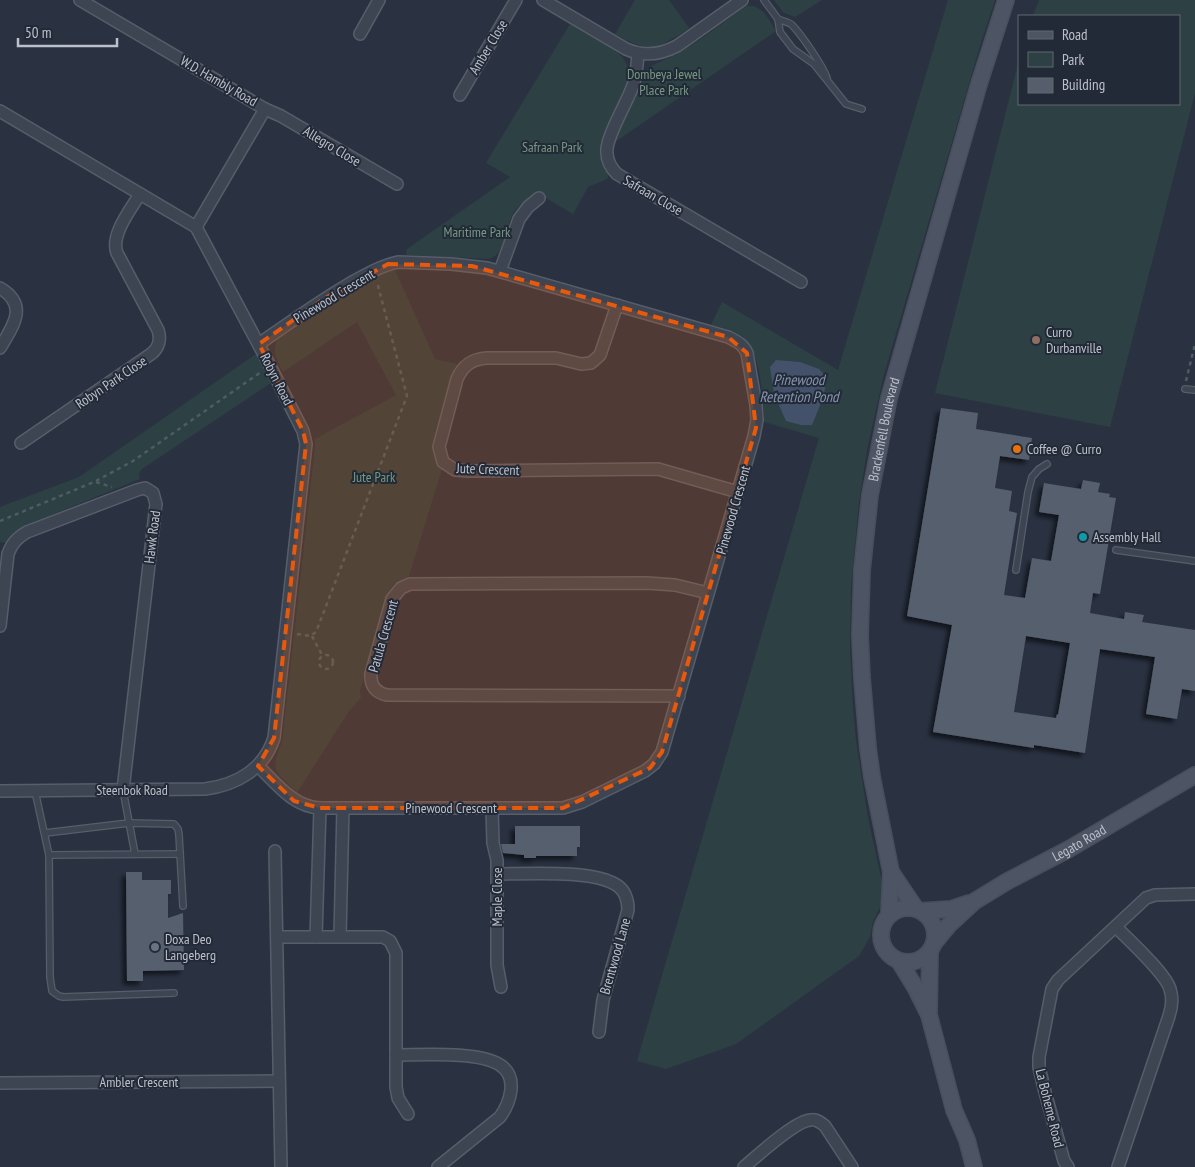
<svg xmlns="http://www.w3.org/2000/svg" width="1195" height="1167" font-family="'PT Sans Narrow',sans-serif">
	<defs>
		<filter id="shadow"><feDropShadow dx="-4" dy="4" stdDeviation="2.5" flood-color="#0009"/></filter>
	</defs>
	<rect width="100%" height="100%" fill="#2a3242"/>
	<g fill="#2d4044">
		<path d="M635,0H669L689,28C658,49 649,54 615,34Z"/>
		<polygon points="774,0 822,0 795,17 784,13"/>
		<path d="M948,0H995L980,46L883,378L867,450L859,502L851,588L850,648L853,708L856,741L868,818L883,886L881,905L873,922L870,937L859,956L736,1044L666,1069L637,1061L819,438L764,422C764,402 760,350 744,338C735,330 722,328 711,325L722,302L838,370Z"/>
		<polygon points="1039,0 1195,0 1195,93 1110,427 935,393 1019,60 1019,104 1179,104 1179,16 1033,16"/>
		<path d="M746,6C763,4 768,19 776,31L615,142L643,74C653,61 666,61 679,53C702,39 724,22 746,6Z"/>
		<path d="M570,24C584,32 613,46 622,57C650,90 579,137 609,175L607,179L588,187L573,214L536,192C527,199 519,204 513,214C505,228 507,255 488,259L406,255L407,249L510,177L486,163Z"/>
		<path d="M395,270L435,359L457,364L451,376L433,445L434,457L442,469L409,576L395,583L388,593L360,691L361,698L349,711L297,793C276,771 269,772 282,742L315,447V439L396,395L357,322L283,372C279,363 272,354 276,343C283,327 367,283 386,272Z"/>
		<path d="M256,354L271,383L142,469L139,473L140,479L29,524C19,529 12,533 6,543L0,542V507L79,477Z"/>
	</g>
	<polygon fill="#44516a" points="776,360 800,362 819,369 827,378 823,398 812,425 801,425 786,421 774,394 770,367"/>
	<g fill="#565e6e" fill-rule="evenodd" filter="url(#shadow)">
		<path d="M941,408L978,413L976,429L1032,438L1029,460L1000,456L995,488L1012,491L1009,511L1017,513L1004,595L1025,598L1032,558L1051,561L1059,515L1039,512L1044,483L1081,489L1083,480L1100,483L1098,492L1110,494L1109,497L1116,498L1100,594L1093,593L1090,613L1124,619L1125,612L1144,615L1142,622L1195,630V691L1182,689L1177,719L1146,714L1155,657L1100,649L1085,753L1034,745V748L933,732L952,625L907,616ZM1026,636L1070,643L1058,715L1057,714L1056,718L1014,712Z"/>
		<polygon points="515,826 580,826 580,847 577,847 577,856 536,856 536,858 524,858 524,855 503,853 501,844 515,844"/>
		<polygon points="126,872 142,872 142,880 171,880 171,894 168,894 168,918 183,913 184,970 143,971 143,981 127,981"/>
	</g>
	<g fill="none" stroke-linecap="round" stroke-linejoin="round">
		<defs>
			<g id="lane">
				<polyline points="764,0 778,19 780,32 793,49 814,64 846,104 862,109"/>
				<path d="M778,19C782,21 789,22 792,25C801,34 823,66 827,78"/>
				<polyline points="1185,389 1195,390"/>
				<polyline points="1116,550 1195,561"/>
				<polyline points="1016,570 1028,492 1032,477 1039,469 1047,464"/>
				<polyline points="123,790 135,854"/>
				<polyline points="35,791 49,855 50,977 52,991 59,996 63,997 174,993"/>
				<polyline points="45,833 129,823 174,824 178,829 179,835 183,906"/>
				<polyline points="49,855 180,854"/>
			</g>
			<g id="street">
				<polyline points="80,0 265,109 196,227"/>
				<path d="M543,0L626,49C644,57 660,55 677,46L742,0"/>
				<polyline points="360,34 379,0"/>
				<path d="M638,53C637,65 637,77 632,88C626,104 608,134 607,149C606,159 610,167 617,174L801,282"/>
				<polyline points="460,95 516,0"/>
				<polyline points="265,109 281,116 397,184"/>
				<path d="M0,111L196,227L270,366L303,431L306,444L274,738C264,769 237,785 205,789L0,791"/>
				<polyline points="500,271 519,219 528,207 539,198"/>
				<path d="M0,288C29,305 13,326 0,348"/>
				<path d="M617,305L600,355L591,363L581,364L556,358H487C472,359 463,365 457,379L439,447L443,462L455,470L469,471L658,469L738,492"/>
				<path d="M21,443L151,354C159,348 161,339 158,330L117,253C110,235 131,209 140,194"/>
				<path d="M0,626L8,554C12,543 17,538 27,532L137,490L145,488L153,493L156,504L123,790"/>
				<path d="M679,696L387,695C376,693 370,686 371,674L392,599L401,588L410,584L647,583L675,585L708,593"/>
				<path d="M258,766C276,783 293,807 320,808H563L582,802L645,771L654,764L662,752L754,436L757,420L756,405L747,353C743,344 736,341 728,337L487,268L451,264L398,262C380,266 365,275 349,284C318,302 289,323 259,344"/>
				<polyline points="492,808 493,843 497,860 497,965 501,987"/>
				<polyline points="275,851 281,1167"/>
				<path d="M497,874C526,874 595,869 618,886C626,892 628,900 628,910L603,1000L599,1032"/>
				<path d="M1116,927C1129,940 1166,974 1170,989C1173,998 1172,1007 1169,1016L1118,1167"/>
				<polyline points="340,936 343,808"/>
				<polyline points="277,937 383,937 390,941 396,953 396,1087 398,1098 408,1114"/>
				<polyline points="316,937 320,808"/>
				<path d="M396,1055C422,1055 479,1051 500,1065C519,1077 510,1103 500,1117L438,1167"/>
				<polyline points="0,1083 279,1081"/>
				<path d="M744,1167C757,1156 796,1120 811,1120C816,1119 820,1122 825,1126L852,1167"/>
				<polyline points="1068,1167 1064,1161 1045,1092 1039,1067 1039,1057 1052,989 1058,980 1146,898 1155,895 1195,894"/>
			</g>
			<g id="secondary">
				<polyline points="891,872 916,909"/>
				<circle cx="908" cy="935" r="27"/>
				<polyline points="921,911 951,909 969,903"/>
				<path id="s1" d="M889,915L891,872L872,777L868,748L862,678L860,635L862,570L870,495L889,398L979,84L1006,0"/>
				<path id="s2" d="M934,943L949,925L975,901L1006,882L1069,849L1195,775"/>
				<polyline points="899,961 915,987 929,1015 954,1110 967,1140 974,1167"/>
				<polyline points="929,1011 930,951"/>
			</g>
		</defs>
		<use href="#lane" stroke="#575d69" stroke-width="8"/>
		<use href="#street" stroke="#575d69" stroke-width="14"/>
		<use href="#secondary" stroke="#484e5b" stroke-width="18"/>
		<g stroke="#4d5d61" stroke-width="2.5" stroke-dasharray="4 4" stroke-linecap="butt">
			<polyline points="1186,381 1195,344"/>
			<polyline points="96,482 112,487"/>
			<polyline points="0,521 94,482 133,461 261,372"/>
			<polyline points="297,634 310,636 316,632 407,396 377,282"/>
			<polyline points="312,636 322,655"/>
			<circle cx="326" cy="662" r="7"/>
		</g>
		<use href="#lane" stroke="#3e4552" stroke-width="5.5"/>
		<use href="#street" stroke="#3e4552" stroke-width="11"/>
		<use href="#secondary" stroke="#4d5464" stroke-width="15"/>
	</g>
	<path fill="#e8590c" fill-opacity="0.2" stroke="#e8590c" stroke-width="4" stroke-dasharray="10 6" stroke-linejoin="round" d="M388,264L472,266L728,337L747,353L756,428L662,752L650,768L563,808H320L294,801L258,766L274,738L306,444L303,431L259,344L322,300Z"/>
	<circle fill="#8d6e63" stroke="#232a37" stroke-width="2" cx="1036" cy="340" r="5"/>
	<circle fill="#e8710a" stroke="#232a37" stroke-width="2" cx="1017" cy="449" r="5"/>
	<circle fill="#0f9aa8" stroke="#232a37" stroke-width="2" cx="1083" cy="537" r="5"/>
	<circle fill="#6b7280" stroke="#232a37" stroke-width="2" cx="155" cy="947" r="5"/>
	<g text-anchor="middle" stroke-width="4" stroke-linejoin="round" paint-order="stroke">
		<g font-size="14" fill="#bcc0cb" stroke="#232a37">
			<text transform="translate(488 47) rotate(-59)" y="5">Amber Close</text>
			<text transform="translate(219 81) rotate(30)" y="5">W.D. Hambly Road</text>
			<text transform="translate(332 146) rotate(31)" y="5">Allegro Close</text>
			<text transform="translate(653 195) rotate(30)" y="5">Safraan Close</text>
			<text transform="translate(334 296) rotate(-31)" y="5">Pinewood Crescent</text>
			<text transform="translate(277 379) rotate(63)" y="5">Robyn Road</text>
			<text transform="translate(111 382) rotate(-34)" y="5">Robyn Park Close</text>
			<text dy="5" stroke="none"><textPath href="#s1" startOffset="490">Brackenfell Boulevard</textPath></text>
			<text transform="translate(488 469) rotate(2)" y="5">Jute Crescent</text>
			<text transform="translate(733 510) rotate(-74)" y="5">Pinewood Crescent</text>
			<text transform="translate(152 537) rotate(-83)" y="5">Hawk Road</text>
			<text transform="translate(383 636) rotate(-74)" y="5">Patula Crescent</text>
			<text x="132" y="795">Steenbok Road</text>
			<text x="451" y="813">Pinewood Crescent</text>
			<text dy="5" stroke="none"><textPath href="#s2" startOffset="178">Legato Road</textPath></text>
			<text transform="translate(497 897) rotate(-90)" y="5">Maple Close</text>
			<text transform="translate(615 956) rotate(-74)" y="5">Brentwood Lane</text>
			<text x="139" y="1087">Ambler Crescent</text>
			<text transform="translate(1050 1108) rotate(76)" y="5">La Boheme Road</text>
		</g>
		<g font-size="14" fill="#759a81" stroke="#232a37">
			<text x="664" y="79">Dombeya Jewel<tspan x="664" dy="16">Place Park</tspan></text>
			<text x="552" y="152">Safraan Park</text>
			<text x="477" y="237">Maritime Park</text>
			<text x="374" y="482">Jute Park</text>
		</g>
		<g font-size="14" fill="#bcc0cb" stroke="#232a37" text-anchor="start">
			<text x="1046" y="337">Curro<tspan x="1046" dy="16">Durbanville</tspan></text>
			<text x="1027" y="454">Coffee @ Curro</text>
			<text x="1093" y="542">Assembly Hall</text>
			<text x="165" y="944">Doxa Deo<tspan x="165" dy="16">Langeberg</tspan></text>
		</g>
		<g font-size="15" font-style="italic" fill="#8694af" stroke="#232a37">
			<text x="799" y="385">Pinewood<tspan x="799" dy="17">Retention Pond</tspan></text>
		</g>
	</g>
	<rect x="1018" y="15" width="162" height="90" fill="#232a37" stroke="#606672"/>
	<rect x="1028" y="31" width="25" height="8" fill="#4d5464" stroke="#606672"/>
	<text x="1062" y="40" font-size="15" fill="#bcc0cb">Road</text>
	<rect x="1028" y="52" width="25" height="15" fill="#2d4044" stroke="#606672"/>
	<text x="1062" y="65" font-size="15" fill="#bcc0cb">Park</text>
	<rect x="1028" y="78" width="25" height="15" fill="#565e6e" stroke="#606672"/>
	<text x="1062" y="90" font-size="15" fill="#bcc0cb">Building</text>
	<path d="M18 38v8h99v-8" fill="none" stroke="#bcc0cb" stroke-width="2.5"/>
	<text x="25" y="38" font-size="15" fill="#bcc0cb" stroke="#232a37" stroke-width="4" paint-order="stroke">50 m</text>
</svg>
